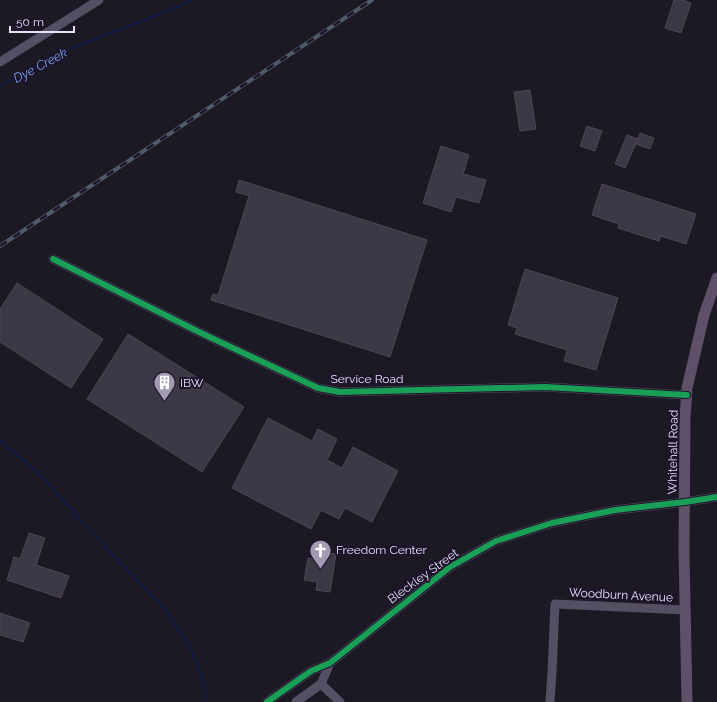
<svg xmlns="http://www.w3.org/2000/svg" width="717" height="702" font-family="Raleway,sans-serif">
	<rect width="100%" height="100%" fill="#1d1924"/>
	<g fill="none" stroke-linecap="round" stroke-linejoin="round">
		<g stroke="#131b41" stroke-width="2.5">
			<polyline points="0,87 49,57 175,8 192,0"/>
			<polyline points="0,441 42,476 81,521 166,610 190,647 203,680 205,702"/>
		</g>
	</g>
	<g fill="#3d3845" stroke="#4b4556">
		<polygon points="674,0 682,0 691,3 681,33 665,28"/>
		<polygon points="530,90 536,129 520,131 514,92"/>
		<polygon points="587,126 602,131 595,151 580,146"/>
		<polygon points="640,133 654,138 650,149 636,144"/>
		<polygon points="627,135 638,139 625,168 615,164"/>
		<polygon points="441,146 469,155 463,174 486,180 479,203 456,197 451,212 423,203"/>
		<polygon points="239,180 427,240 390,357 211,300 213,294 218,295 249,196 236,192"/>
		<polygon points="602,184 696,214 686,244 661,236 659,241 618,228 619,224 592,215"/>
		<polygon points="525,269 618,298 596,370 564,361 567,350 515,334 517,328 508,325"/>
		<polygon points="17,283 103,339 71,388 0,342 0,309"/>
		<polygon points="128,334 244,407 202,472 87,399"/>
		<polygon points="268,418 312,441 318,429 337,439 327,460 342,468 353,447 398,471 372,522 345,508 339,519 321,510 311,529 232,488"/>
		<polygon points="29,533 45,538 36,565 69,576 61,598 7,580 14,557 20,559"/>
		<polygon points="322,552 336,554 330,592 316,590 317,582 304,580 308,558 321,560"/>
		<polygon points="0,613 30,623 23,642 0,635"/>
	</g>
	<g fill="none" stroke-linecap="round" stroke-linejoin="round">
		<g stroke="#544f63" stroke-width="9">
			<polyline points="0,62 99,0"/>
			<polyline points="53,259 201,333 318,388 340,392 545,387 687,395"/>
			<polyline points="321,684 340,702"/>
			<polyline points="267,702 311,671 330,663 450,567 496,541 552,523 615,510 685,502 717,497"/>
			<polyline points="296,702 321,684 330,663"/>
			<polyline points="550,702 552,672 555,604 686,610"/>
		</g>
		<polyline stroke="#5d5067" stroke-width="11" points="687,702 684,551 685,419 687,388 704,315 717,278"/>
		<defs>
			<polyline id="rail" points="0,246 372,0"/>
		</defs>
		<use href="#rail" stroke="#4f5a6b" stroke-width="4"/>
		<use href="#rail" stroke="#1c1429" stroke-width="2.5" stroke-dasharray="8" stroke-linecap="butt"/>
		<defs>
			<g id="cycleway">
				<polyline points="53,259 201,333 318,388 340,392 545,387 687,395"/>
				<polyline points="267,702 311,671 330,663 450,567 496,541 552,523 615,510 685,502 717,497"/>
			</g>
		</defs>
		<use href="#cycleway" stroke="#1c1429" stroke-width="8"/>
		<use href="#cycleway" stroke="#1a9f57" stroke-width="6"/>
	</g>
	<defs>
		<symbol id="building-pin" viewBox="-11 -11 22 30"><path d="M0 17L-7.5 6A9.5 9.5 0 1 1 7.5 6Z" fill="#a19ab0" stroke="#1c1429"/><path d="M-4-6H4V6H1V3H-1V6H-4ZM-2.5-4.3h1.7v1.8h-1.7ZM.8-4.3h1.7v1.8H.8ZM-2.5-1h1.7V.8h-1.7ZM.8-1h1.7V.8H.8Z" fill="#fff"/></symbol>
		<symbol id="church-pin" viewBox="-11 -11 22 30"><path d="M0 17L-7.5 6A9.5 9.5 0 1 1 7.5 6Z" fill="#a19ab0" stroke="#1c1429"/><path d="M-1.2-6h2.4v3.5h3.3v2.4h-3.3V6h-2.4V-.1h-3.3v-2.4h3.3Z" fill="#fff"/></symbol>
	</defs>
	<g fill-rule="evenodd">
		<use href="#building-pin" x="152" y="370" width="25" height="34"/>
		<use href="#church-pin" x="308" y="538" width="25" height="34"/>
	</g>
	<g text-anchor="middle" stroke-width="4" stroke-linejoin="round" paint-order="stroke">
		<g font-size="12" fill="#e8e0fb" stroke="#1c1429">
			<text x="367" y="383">Service Road</text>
			<text transform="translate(673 452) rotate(-89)" y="4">Whitehall Road</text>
			<text transform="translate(423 576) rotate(-36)" y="4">Bleckley Street</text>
			<text transform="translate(621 595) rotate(3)" y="4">Woodburn Avenue</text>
		</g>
		<g font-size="12" fill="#e8e0fb" stroke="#1c1429" text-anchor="start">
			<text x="180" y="387">IBW</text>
			<text x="336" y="554">Freedom Center</text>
		</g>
		<g font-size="13" font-style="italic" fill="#7ba3ee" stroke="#1c1429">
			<text transform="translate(40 65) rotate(-28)" y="5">Dye Creek</text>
		</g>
	</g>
	<path d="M10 26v6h64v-6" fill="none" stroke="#e8e0fb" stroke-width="2"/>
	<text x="16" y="26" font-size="12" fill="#e8e0fb" stroke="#1c1429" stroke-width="3" paint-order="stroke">50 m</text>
</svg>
